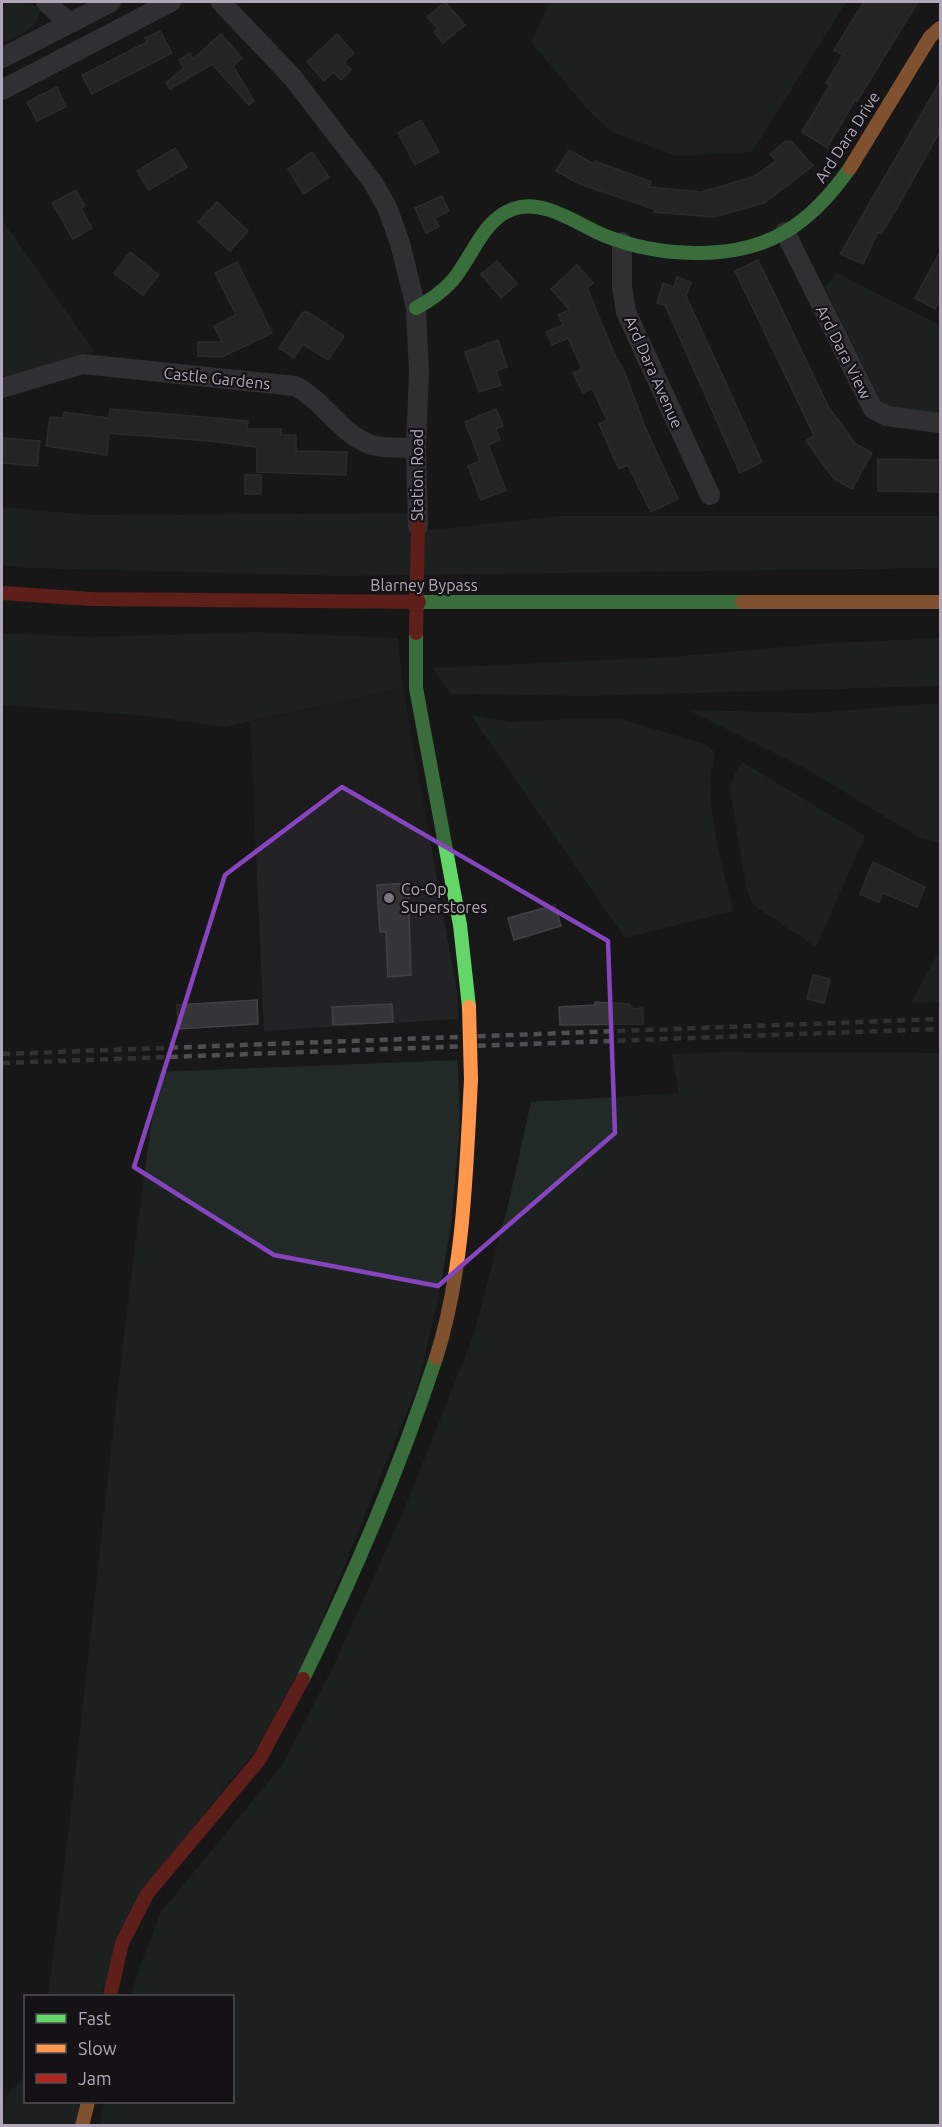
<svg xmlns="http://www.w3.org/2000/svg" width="942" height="2127" font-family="Ubuntu,sans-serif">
	<rect width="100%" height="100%" fill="#181818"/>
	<polygon fill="#232224" points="403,688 457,992 458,1019 264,1031 250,722"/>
	<g fill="#222a28">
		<path d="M2,2H29L40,11C38,29 17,37 2,43Z"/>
		<polygon points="550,2 846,2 752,152 676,156 612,132 590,112 531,42"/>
		<polygon points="2,220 94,351 2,377"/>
		<polygon points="837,273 940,325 940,415 888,409 880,400 825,288"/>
		<polygon points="2,507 90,515 408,513 429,530 561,516 940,516 940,568 338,576 31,568 2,565"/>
		<polygon points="255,632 398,638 403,688 224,727 149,716 2,705 2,633 90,637"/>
		<polygon points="940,638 940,686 586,696 451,694 432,668 670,657 833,643"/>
		<polygon points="940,703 940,843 920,838 810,771 688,710 810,713"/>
		<path d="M471,715L511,722L589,718L621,719L704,744L715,752C702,804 722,860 733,911L625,938Z"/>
		<polygon points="742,762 865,836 816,947 753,905 746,887 730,789 735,773"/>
		<polygon points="940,949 940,1002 911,1003"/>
		<polygon points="732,1052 940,1053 940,2125 100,2125 104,2102 232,2102 232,1996 131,1996 140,1966 161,1912 283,1764 332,1669 401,1517 474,1334 509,1201 531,1102 679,1093 672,1054"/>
		<path d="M458,1060L460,1124L451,1226L439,1295L417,1387L309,1652L256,1750L193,1827L100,1996H48C89,1689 113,1379 159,1072Z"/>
		<polygon points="25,2076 26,2102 79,2102 75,2125 2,2126 6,2096"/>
	</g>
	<g fill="#353436" stroke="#424044" stroke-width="1.5">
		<polygon points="445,2 465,25 443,43 434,32 438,29 427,17"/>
		<polygon points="864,2 918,2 857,101 855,100 827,148 802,132 830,85 826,83 843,55 834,50"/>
		<polygon points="160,31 172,53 92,94 82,75 147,42 145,38"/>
		<polygon points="221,34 242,58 233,66 254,101 249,105 212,64 170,89 166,83 184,68 179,60 190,53 193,59"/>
		<polygon points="337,34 354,53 344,62 351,70 341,80 334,72 324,81 307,62"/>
		<polygon points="940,82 940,131 898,206 881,234 878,232 863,264 840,254"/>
		<polygon points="57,87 66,107 37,121 27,102"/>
		<polygon points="421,120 439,152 415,165 398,133"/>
		<polygon points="786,141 791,141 813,166 764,203 714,217 654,212 654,209 580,184 556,171 569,150 594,164 595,161 651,182 649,187 701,192 753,177 776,161 770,154"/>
		<polygon points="175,148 187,167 149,190 137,171"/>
		<polygon points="312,152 329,177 304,194 288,169"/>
		<polygon points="76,190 85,206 81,208 92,228 73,239 52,203"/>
		<polygon points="442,196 449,211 435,218 439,227 426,233 415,208"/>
		<polygon points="217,202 248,231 230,251 198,222"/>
		<polygon points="130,252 159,275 143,295 114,273"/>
		<polygon points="940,252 940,299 935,309 915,298"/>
		<polygon points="758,260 829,408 855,443 872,453 852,489 834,479 806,441 814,435 735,271"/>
		<polygon points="497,261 517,284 501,298 481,274"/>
		<polygon points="237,262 272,333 222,357 198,356 198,342 222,342 214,326 236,315 215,273"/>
		<polygon points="577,265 593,283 587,288 614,353 625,373 645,427 678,499 651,512 628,465 619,469 599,424 607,420 592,388 583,393 573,373 582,369 568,338 552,345 546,332 563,325 558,315 570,310 551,289"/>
		<polygon points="677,277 691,282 686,296 762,462 740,473 665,305 657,303 663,283 674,287"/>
		<polygon points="303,312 308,312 344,336 328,360 303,344 294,358 279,348"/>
		<polygon points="498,340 507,367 496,371 501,385 479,392 465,352"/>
		<polygon points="110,409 248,421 247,429 281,429 281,435 296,435 296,451 347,452 346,475 257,472 257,447 209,441 109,433 107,455 46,446 50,417 63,418 64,412 109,418"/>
		<polygon points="496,409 503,426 496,429 500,440 488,445 506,490 481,500 468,466 480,461 465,422"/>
		<polygon points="2,438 40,441 37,466 2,463"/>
		<polygon points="878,459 940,460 940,492 878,491"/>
		<rect x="245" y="475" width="16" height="19"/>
		<polygon points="873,862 925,887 917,907 883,893 879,902 860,894"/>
		<polygon points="408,883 411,975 388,977 386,932 380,932 377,885"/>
		<polygon points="555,905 561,926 514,940 508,918"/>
		<polygon points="813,975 830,979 824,1003 807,999"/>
		<polygon points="257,1000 258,1024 178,1029 177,1005"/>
		<polygon points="595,1002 629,1004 633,1009 643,1008 643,1024 560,1025 559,1007 595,1005"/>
		<polygon points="392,1004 393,1022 333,1025 332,1007"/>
	</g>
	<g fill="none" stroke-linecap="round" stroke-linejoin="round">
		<g stroke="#4f4c51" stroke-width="20">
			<polyline points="46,2 68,22"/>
			<polyline points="221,2 293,78 372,181 387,207 400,243 416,308 419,373 416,448 418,526"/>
			<polyline points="2,58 111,2"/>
			<polyline points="2,90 171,2"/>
			<polyline points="785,232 873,409 887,416 940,423"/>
			<polyline points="622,242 622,287 626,312 710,495"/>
			<path d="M2,388L83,364L295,386C323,400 339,432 369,444C382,449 402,447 416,448"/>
		</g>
		<g stroke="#63d668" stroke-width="14">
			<path d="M416,308C429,301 442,292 452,281C472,258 483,219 513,209C543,198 577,224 603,235C657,257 734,262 785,232C811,217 833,192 850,168"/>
			<polyline points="419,602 742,602"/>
			<polyline points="416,633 416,688 460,925 469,1007"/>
			<path d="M303,1679C354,1575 400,1468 436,1358"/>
		</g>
		<g stroke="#ff974d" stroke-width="14">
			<polyline points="850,168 930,37 940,28"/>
			<polyline points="742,602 940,602"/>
			<path d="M436,1358C464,1271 466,1171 471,1080"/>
			<polyline points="82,2126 88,2102"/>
		</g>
		<g stroke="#b3261e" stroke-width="14">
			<polyline points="2,593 92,599 419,602"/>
			<polyline points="110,1996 122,1943 147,1894 259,1760 303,1679"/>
		</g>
		<g stroke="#504e52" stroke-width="4.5" stroke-dasharray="8 6" stroke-linecap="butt">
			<polyline points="2,1054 940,1019"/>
			<polyline points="2,1063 940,1029"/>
		</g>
		<polyline stroke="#ff974d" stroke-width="14" points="469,1007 471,1080"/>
		<polyline stroke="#b3261e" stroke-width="14" points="416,633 418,526"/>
	</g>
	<path d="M0 0H942V2127H0ZM342,787L608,941L615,1133L438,1286L274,1255L134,1167L225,875Z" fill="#181818" fill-opacity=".55" fill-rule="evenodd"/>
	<path fill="none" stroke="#8645be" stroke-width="4.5" stroke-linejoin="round" d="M342,787L608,941L615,1133L438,1286L274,1255L134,1167L225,875Z"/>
	<circle fill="#7b7681" stroke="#141214" stroke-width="2" cx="389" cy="898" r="6"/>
	<g text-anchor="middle" stroke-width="4.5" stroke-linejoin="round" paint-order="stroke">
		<g font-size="16" fill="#b0a8ba" stroke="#141214">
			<text transform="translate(847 137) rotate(-57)" y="6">Ard Dara Drive</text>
			<text transform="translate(844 352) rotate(63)" y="6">Ard Dara View</text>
			<text transform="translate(654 372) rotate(66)" y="6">Ard Dara Avenue</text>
			<text transform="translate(217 378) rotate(6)" y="6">Castle Gardens</text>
			<text transform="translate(417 475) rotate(-90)" y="6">Station Road</text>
			<text x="424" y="591">Blarney Bypass</text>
		</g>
		<g font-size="16" fill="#b0a8ba" stroke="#141214" text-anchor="start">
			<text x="401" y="895">Co-Op<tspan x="401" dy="18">Superstores</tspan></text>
		</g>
	</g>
	<rect width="942" height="2127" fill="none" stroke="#b0a8ba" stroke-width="6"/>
	<rect x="24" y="1995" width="210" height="108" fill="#141214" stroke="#524e56" stroke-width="1.5"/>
	<rect x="36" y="2014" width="30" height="9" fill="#63d668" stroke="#524e56" stroke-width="1.5"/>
	<text x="78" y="2025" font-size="18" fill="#b0a8ba">Fast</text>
	<rect x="36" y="2044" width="30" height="9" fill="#ff974d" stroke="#524e56" stroke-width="1.5"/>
	<text x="78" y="2055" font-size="18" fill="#b0a8ba">Slow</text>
	<rect x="36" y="2074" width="30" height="9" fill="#b3261e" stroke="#524e56" stroke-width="1.5"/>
	<text x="78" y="2085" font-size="18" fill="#b0a8ba">Jam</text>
</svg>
